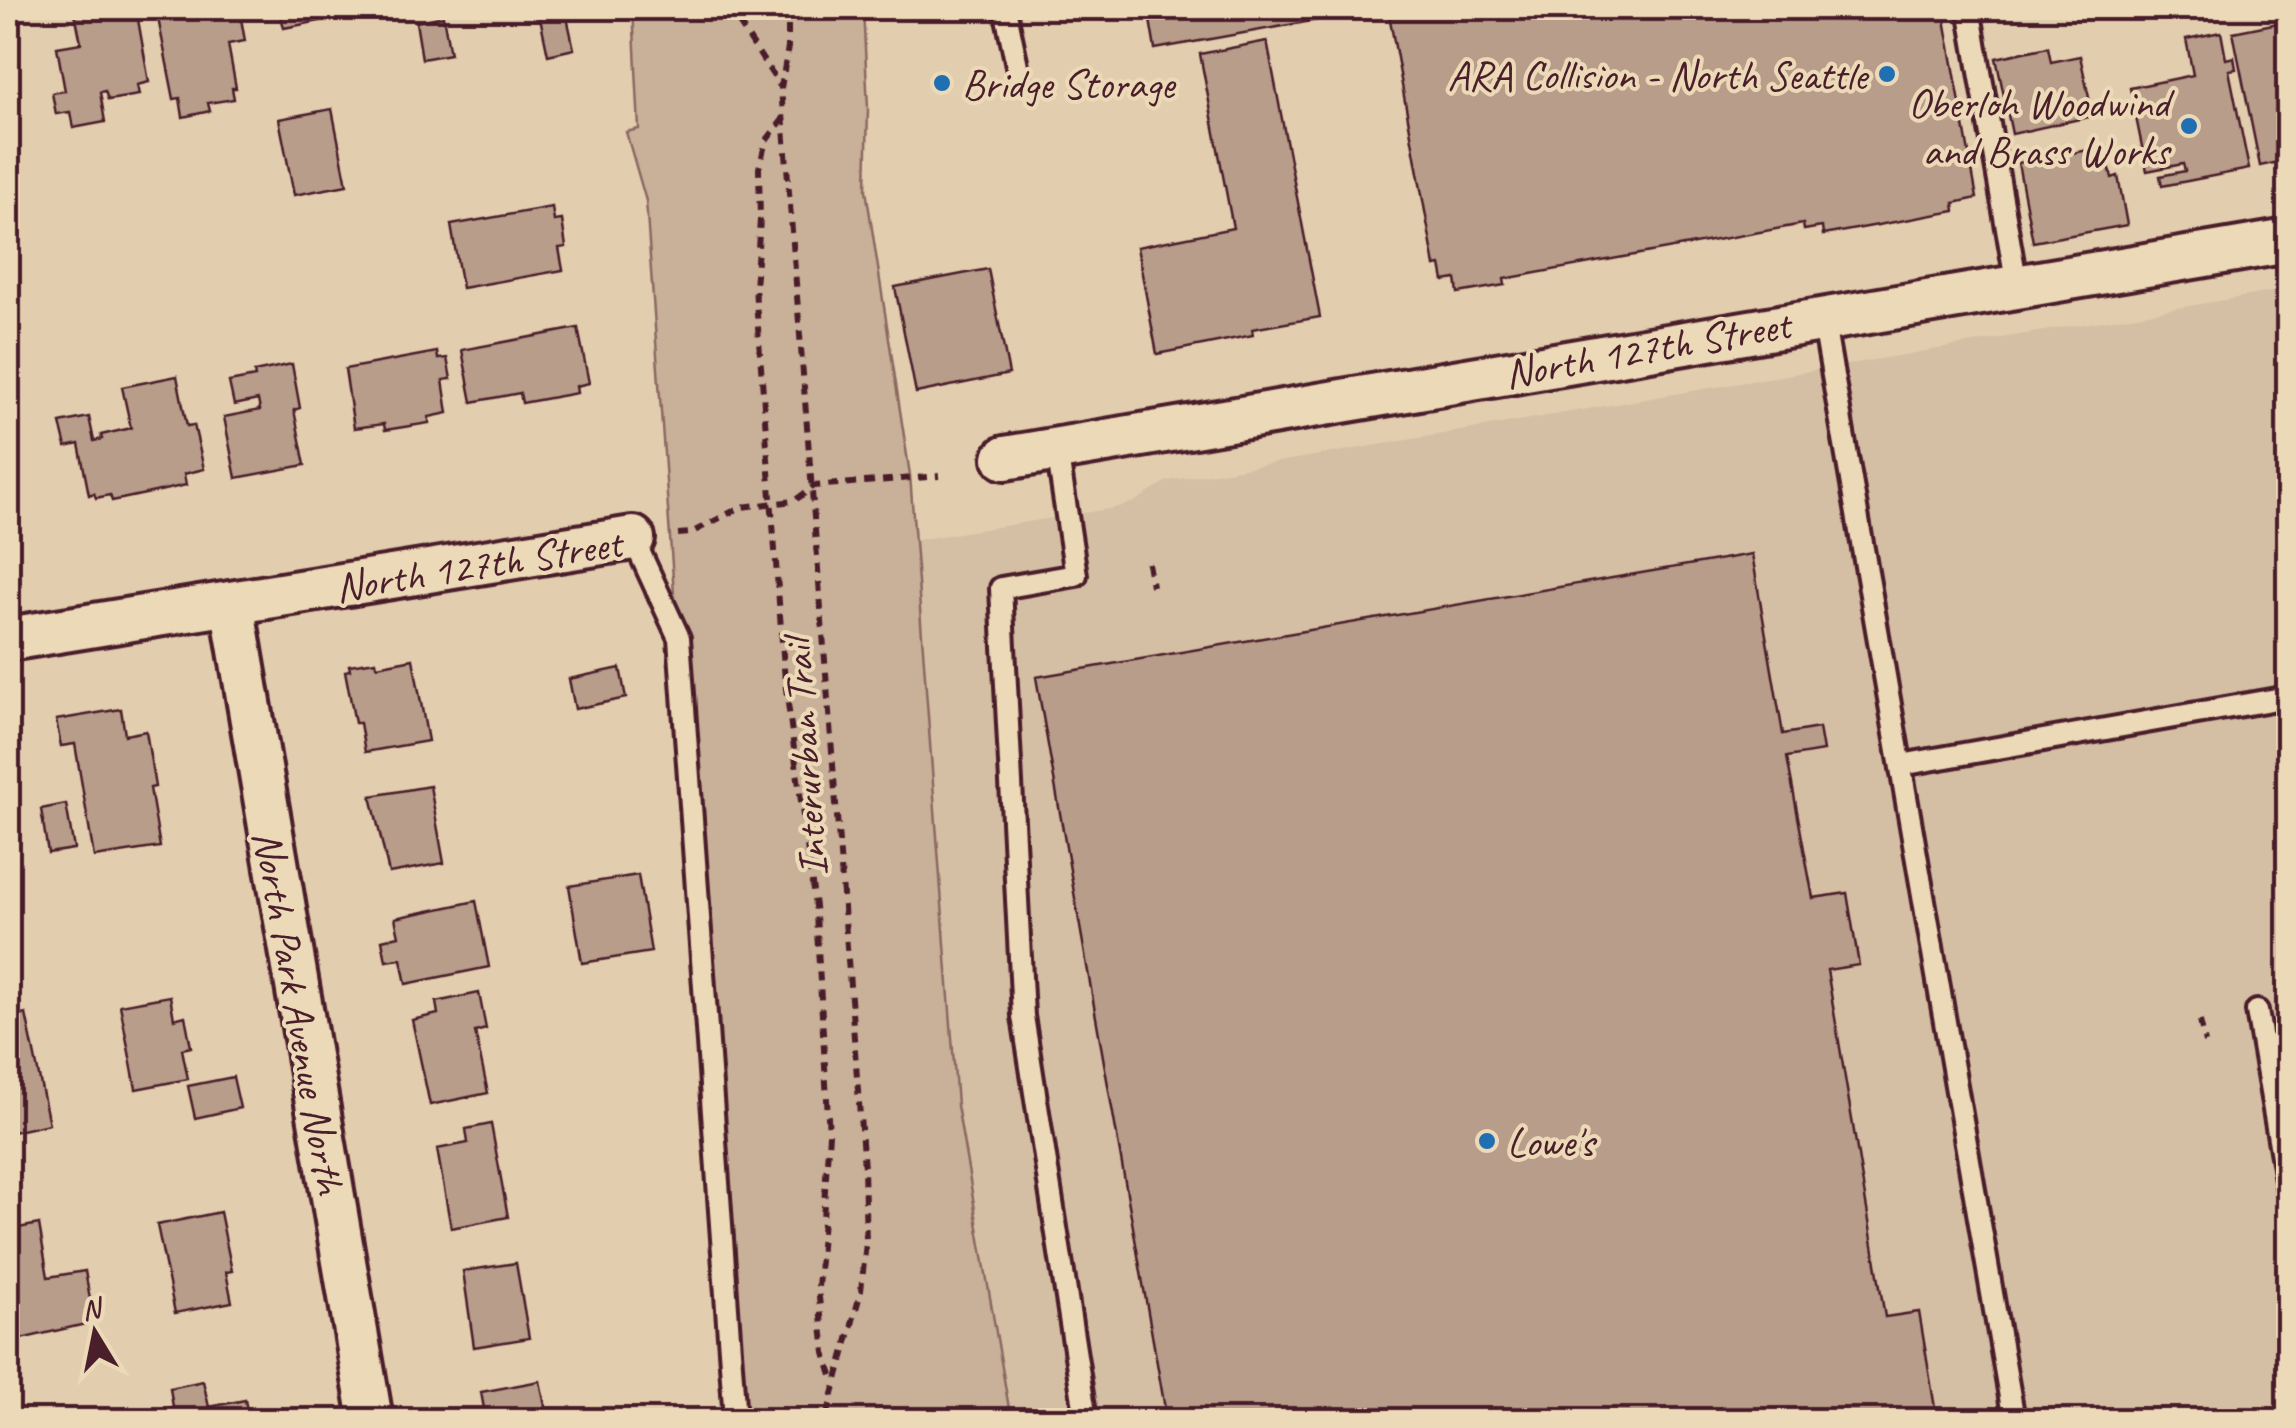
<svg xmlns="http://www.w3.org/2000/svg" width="2296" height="1428" font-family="Caveat,sans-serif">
	<rect width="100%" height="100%" fill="#e2ceaf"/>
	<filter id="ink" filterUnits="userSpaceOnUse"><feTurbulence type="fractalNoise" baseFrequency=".01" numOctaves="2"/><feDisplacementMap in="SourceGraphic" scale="20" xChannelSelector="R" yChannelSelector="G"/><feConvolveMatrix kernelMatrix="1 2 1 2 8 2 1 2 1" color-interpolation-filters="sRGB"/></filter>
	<g filter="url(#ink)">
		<polygon fill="#d5bfa4" points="2288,289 2288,1420 1011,1420 957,1105 915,540 1114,508 1134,502 1167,481"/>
		<polygon fill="#c9b199" stroke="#8a6862" stroke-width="2.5" points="633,8 863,8 868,108 866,190 910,475 957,1105 1011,1420 733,1420 646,201 626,132 639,129"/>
		<g fill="#b89d8a" stroke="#4a1f2b" stroke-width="2.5">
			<polygon points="74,8 136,8 149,82 137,85 139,95 108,100 105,91 100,92 105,122 73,128 70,112 56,114 52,93 65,91 57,47 81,43"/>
			<polygon points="156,8 229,8 231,16 240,13 245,41 228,44 236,88 232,88 234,99 208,103 210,111 183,117 180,98 174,99"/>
			<polygon points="279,8 381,8 381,9 284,28"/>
			<polygon points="538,8 565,8 574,49 548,55"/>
			<polygon points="1148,8 1384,8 1155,49"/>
			<polygon points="1423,8 1943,8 1977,198 1954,203 1955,211 1823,235 1822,227 1804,230 1803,224 1504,279 1505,285 1458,293 1456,279 1444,281 1441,265 1435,266 1389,14"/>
			<polygon points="443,16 450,54 422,59 416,22"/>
			<polygon points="2288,21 2288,160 2260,166 2233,32"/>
			<polygon points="2221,32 2226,59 2234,57 2236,69 2229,70 2249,169 2162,186 2160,176 2185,171 2183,164 2147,171 2130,88 2193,75 2186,39"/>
			<polygon points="1267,41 1320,317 1252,329 1253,335 1157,354 1137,247 1233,228 1200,54"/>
			<polygon points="2048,47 2051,62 2080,56 2093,116 2012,134 1996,58"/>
			<polygon points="332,109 347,185 294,195 279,119"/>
			<polygon points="2105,147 2112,178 2118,176 2127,225 2033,242 2018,163"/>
			<polygon points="552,207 554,221 562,220 566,247 559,248 563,270 462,288 451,225"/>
			<polygon points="988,269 1009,374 916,393 895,287"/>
			<polygon points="578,328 589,383 576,386 577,393 522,403 520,393 472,402 462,350"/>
			<polygon points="437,352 438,359 447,358 451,379 443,380 448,413 429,417 429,423 385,430 384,424 354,428 345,369"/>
			<polygon points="292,364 300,408 294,410 305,465 236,478 224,417 260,410 258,400 234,405 229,382 255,377 254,372"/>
			<polygon points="177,376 187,426 194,425 204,469 184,474 186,485 155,492 112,501 110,495 96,498 94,493 89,495 79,444 66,447 60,423 89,417 94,441 102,439 101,435 131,428 122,387"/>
			<polygon points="1752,554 1783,734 1819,728 1823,751 1787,757 1813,898 1847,893 1859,965 1827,970 1885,1317 1919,1312 1937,1420 1847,1420 1846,1414 1810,1420 1167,1420 1036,677"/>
			<polygon points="413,659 428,741 365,752 360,723 355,723 345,671 350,670 349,665 376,661 377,666"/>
			<polygon points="620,668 626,698 575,709 569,679"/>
			<polygon points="121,709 125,735 146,731 155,787 150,788 160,847 94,857 75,744 61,746 56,720"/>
			<polygon points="8,753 16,798 12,799 14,811 8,812"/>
			<polygon points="430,786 444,863 389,873 371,796"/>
			<polygon points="66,804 74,849 48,853 41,809"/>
			<polygon points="638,875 651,952 582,963 569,886"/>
			<polygon points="476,901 489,967 406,984 401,959 386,961 382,940 399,936 395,918"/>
			<polygon points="479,993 486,1029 475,1032 488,1093 430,1105 412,1020 438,1014 436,1002"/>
			<polygon points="170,996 174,1019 185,1016 191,1047 182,1049 188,1079 136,1089 120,1005"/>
			<polygon points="26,1014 49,1124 8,1133 8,1018"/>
			<polygon points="233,1077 240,1108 195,1118 188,1086"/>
			<polygon points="491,1124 508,1217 451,1228 437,1149 468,1143 466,1129"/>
			<polygon points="220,1212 232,1271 226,1272 232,1302 175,1313 157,1225"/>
			<polygon points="39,1224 48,1277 85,1271 94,1322 8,1342 8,1252 11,1251 8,1230"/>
			<polygon points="516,1263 529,1338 474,1347 463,1271"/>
			<polygon points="203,1381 209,1407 245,1400 249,1420 147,1420 145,1413 173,1407 170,1388"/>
			<polygon points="540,1381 548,1420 486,1420 481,1392"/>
		</g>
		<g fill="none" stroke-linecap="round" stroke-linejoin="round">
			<defs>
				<g id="service">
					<polyline points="1005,8 1020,80"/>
					<polyline points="1969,8 2017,286"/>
					<polyline points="1823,318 2014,1420"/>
					<polyline points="1057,450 1076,575 1001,588 1023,1016 1086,1420"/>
					<polyline points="633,538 679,638 735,1420"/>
					<polyline points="1901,765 2288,697"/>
					<polyline points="2257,1011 2288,1191"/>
				</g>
				<g id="minor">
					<polyline points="1005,458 2288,241"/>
					<polyline points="232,603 371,1420"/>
					<polyline points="8,639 633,538"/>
				</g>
			</defs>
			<use href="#service" stroke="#4a1f2b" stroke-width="28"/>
			<use href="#minor" stroke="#4a1f2b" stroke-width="50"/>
			<g stroke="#4a1f2b" stroke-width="6" stroke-dasharray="10 8" stroke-linecap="butt">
				<polyline points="729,8 780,86"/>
				<polyline points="788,8 788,47 781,88 864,1168 866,1242 861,1291 826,1420"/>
				<polyline points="784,118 766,141 759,168 760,220 755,288 785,681 816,914 829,1134 818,1288 825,1353 834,1382"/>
				<polyline points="678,534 691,533 741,507 794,501 814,486 939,476"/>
				<polyline points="1148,563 1152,586"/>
				<polyline points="2200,1021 2205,1043"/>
			</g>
			<use href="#service" stroke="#ecd9b7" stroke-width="20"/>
			<use href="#minor" stroke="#ecd9b7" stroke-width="42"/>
		</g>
	</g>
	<g fill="#1f6fb2" stroke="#ecd9b7" stroke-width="4">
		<circle cx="1887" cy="74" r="10"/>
		<circle cx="942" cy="83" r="10"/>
		<circle cx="2189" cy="126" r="10"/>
		<circle cx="1487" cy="1141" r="10"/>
	</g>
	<g text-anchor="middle" stroke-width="8" stroke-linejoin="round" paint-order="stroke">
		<g font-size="42" fill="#4a1f2b" stroke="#ecd9b7" text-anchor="end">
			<text x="1867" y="89">ARA Collision - North Seattle</text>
			<text x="962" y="98" text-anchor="start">Bridge Storage</text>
			<text x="2169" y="117">Oberloh Woodwind<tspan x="2169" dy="48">and Brass Works</tspan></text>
			<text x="1507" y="1156" text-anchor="start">Lowe's</text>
		</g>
		<g font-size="42" fill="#4a1f2b" stroke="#ecd9b7">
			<text transform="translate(1647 348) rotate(-10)" y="15">North 127th Street</text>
			<text transform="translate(478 564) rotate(-9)" y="15">North 127th Street</text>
			<text transform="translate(804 758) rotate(-94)" y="15">Interurban Trail</text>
			<text transform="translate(300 1012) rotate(80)" y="15">North Park Avenue North</text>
		</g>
	</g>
	<rect width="2296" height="1428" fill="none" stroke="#ecd9b7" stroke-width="40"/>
	<rect x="20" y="20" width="2256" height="1388" fill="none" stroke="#4a1f2b" stroke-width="4" filter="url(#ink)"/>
	<g transform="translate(95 1333) rotate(350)" stroke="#ecd9b7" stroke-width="8" paint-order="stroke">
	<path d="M0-8L18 38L0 25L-18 38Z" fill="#4a1f2b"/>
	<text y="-15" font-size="28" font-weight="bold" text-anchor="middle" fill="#4a1f2b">N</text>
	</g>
</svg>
